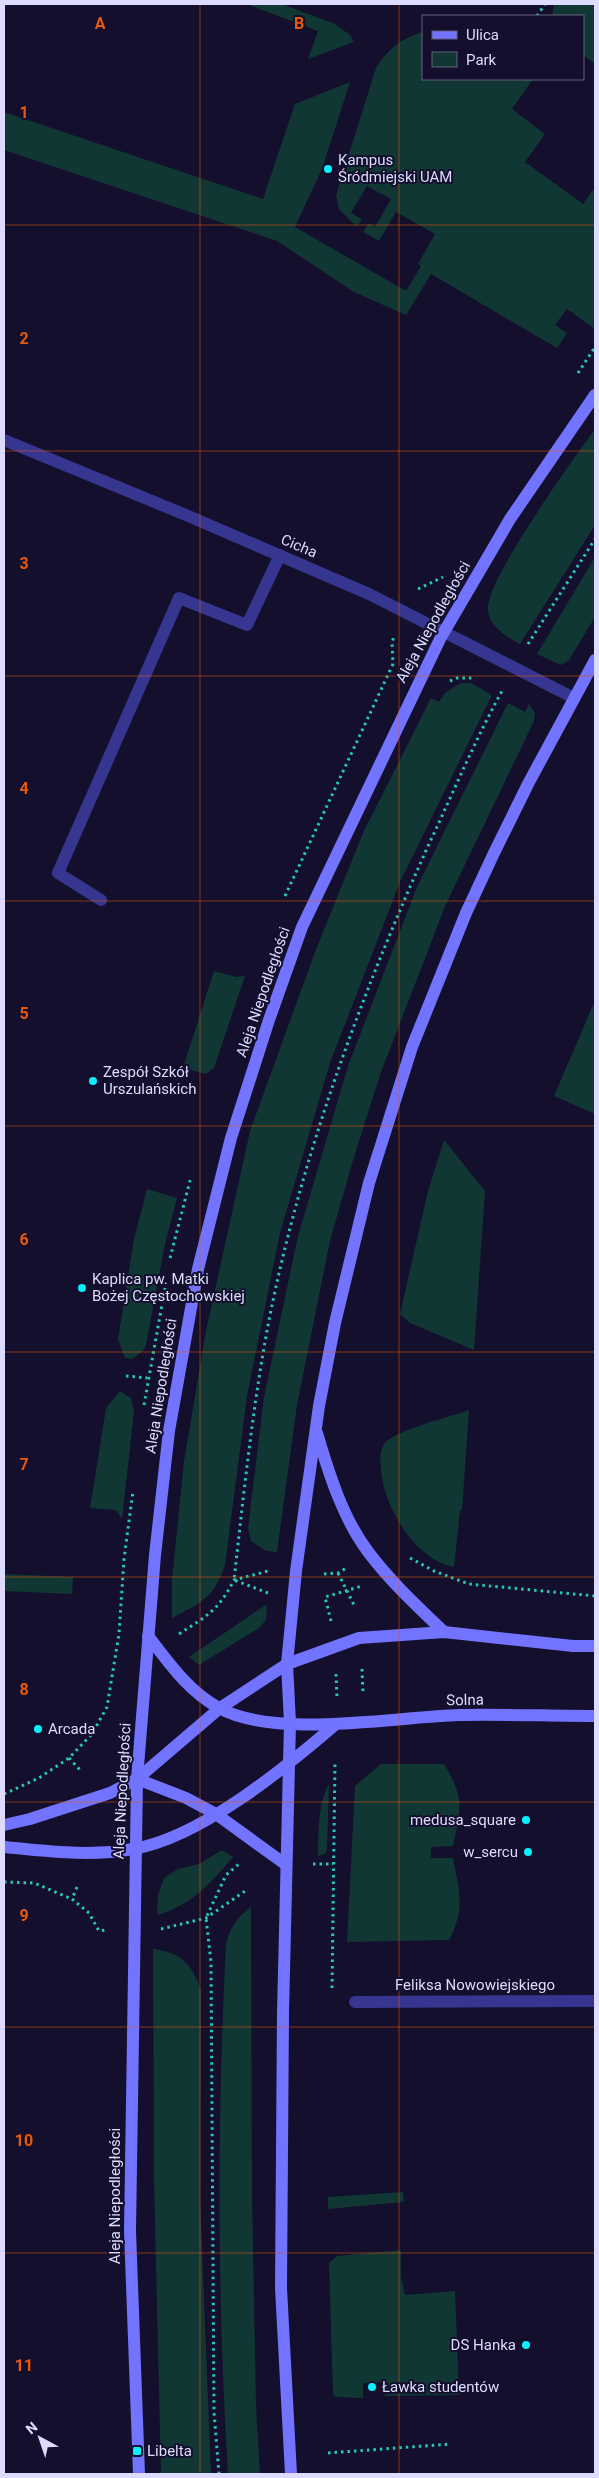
<svg xmlns="http://www.w3.org/2000/svg" width="599" height="2478" font-family="Roboto,sans-serif">
	<rect width="100%" height="100%" fill="#130f2d"/>
	<g fill="#113735">
		<polygon points="246,4 282,4 335,24 350,35 354,42 308,59 318,31"/>
		<polygon points="554,4 595,4 595,64 583,55 583,16 552,16"/>
		<path d="M423,32V79H533L512,109L545,134L525,162L583,204L595,187V329L567,309L555,325L567,333L557,348L431,274L406,315L354,292L277,241L4,150V112L263,199L295,104L350,82L322,169L295,227L406,291L421,266L418,264L435,234L396,212L379,241L363,232L369,223L375,227L391,199L367,186L351,213L362,219L357,227L339,209L336,195L376,68C387,50 401,38 423,32Z"/>
		<path d="M595,429V525L520,644C506,636 489,627 488,609C486,580 574,458 595,429Z"/>
		<polygon points="595,557 595,617 569,660 561,665 537,654"/>
		<path d="M461,683H471L492,695L400,882L330,1063L280,1233L247,1396L225,1565C214,1598 201,1603 172,1618V1580L184,1461L206,1331L250,1131L315,952L363,833L431,698L439,702L445,693Z"/>
		<polygon points="508,703 525,712 529,704 535,713 534,721 446,904 381,1072 354,1157 330,1241 297,1405 277,1552 266,1551 251,1541 248,1528 264,1397 298,1236 348,1066 417,887"/>
		<polygon points="214,971 236,977 245,976 214,1068 206,1074 183,1068"/>
		<polygon points="594,1003 595,1004 595,1114 554,1096"/>
		<polygon points="444,1140 485,1191 474,1350 410,1323 400,1314 428,1191"/>
		<polygon points="147,1189 177,1198 165,1244 146,1345 143,1351 132,1359 125,1358 118,1339 134,1239"/>
		<polygon points="120,1391 131,1398 134,1412 122,1519 116,1510 90,1508 106,1408"/>
		<path d="M469,1410L462,1510L460,1511L454,1567C415,1560 383,1506 381,1469C380,1460 379,1451 385,1443C394,1431 452,1416 469,1410Z"/>
		<polygon points="4,1574 73,1577 72,1594 4,1591"/>
		<polygon points="267,1604 266,1620 259,1628 199,1665 189,1657"/>
		<path d="M381,1764H444C465,1799 461,1808 453,1846L431,1847V1858H453C459,1892 466,1908 449,1940L347,1942L355,1786Z"/>
		<path d="M329,1784L327,1850L325,1854L318,1856C319,1831 317,1807 329,1784Z"/>
		<path d="M222,1850L233,1857C211,1883 191,1906 157,1915L158,1895L164,1878L178,1869L199,1864Z"/>
		<path d="M251,1907L252,2195L256,2406L260,2474H228C217,2298 217,2120 226,1944C230,1928 237,1917 251,1907Z"/>
		<path d="M153,1949C182,1953 191,1963 201,1990L200,2198L211,2474H161L154,2180Z"/>
		<polygon points="403,2192 404,2202 328,2209 328,2197"/>
		<polygon points="401,2250 401,2277 405,2295 455,2291 459,2395 385,2396 384,2382 363,2383 363,2398 335,2397 333,2393 329,2263 337,2256"/>
	</g>
	<g fill="none" stroke-linecap="round" stroke-linejoin="round">
		<g stroke="#26c8b8" stroke-width="3" stroke-dasharray="2.5 4" stroke-linecap="butt">
			<polyline points="537,16 545,4"/>
			<polyline points="578,373 595,347"/>
			<polyline points="418,589 443,577"/>
			<polyline points="528,644 595,539"/>
			<polyline points="450,681 457,678 473,678"/>
			<polyline points="285,896 393,664 392,642 394,637"/>
			<polyline points="170,1258 191,1177"/>
			<polyline points="126,1376 147,1378"/>
			<polyline points="144,1405 165,1288"/>
			<polyline points="410,1558 434,1571 469,1584 595,1596"/>
			<polyline points="338,1573 355,1607"/>
			<polyline points="324,1574 338,1573 348,1567"/>
			<path d="M268,1593L234,1580C244,1492 253,1402 270,1315C303,1152 361,995 429,844C453,793 475,740 502,691"/>
			<polyline points="331,1621 325,1597 362,1586"/>
			<path d="M179,1634C208,1615 218,1611 234,1580L268,1571"/>
			<polyline points="362,1669 363,1693"/>
			<polyline points="336,1674 337,1698"/>
			<polyline points="69,1758 81,1771"/>
			<polyline points="4,1794 39,1778 69,1758 92,1734 107,1707 119,1634 124,1559 133,1491"/>
			<polyline points="313,1864 333,1864"/>
			<polyline points="4,1882 34,1883 72,1899"/>
			<polyline points="77,1887 72,1899 89,1913 99,1931 106,1930"/>
			<polyline points="161,1929 206,1918 248,1889"/>
			<polyline points="332,1988 335,1762"/>
			<polyline points="328,2453 451,2444"/>
			<polyline points="219,2474 214,2412 211,1962 206,1918 226,1875 239,1864"/>
		</g>
		<polyline stroke="#363690" stroke-width="12" points="101,900 58,873 179,598 247,625 280,555"/>
		<g stroke="#363690" stroke-width="12">
			<polyline points="4,440 186,515 369,594 574,698"/>
			<polyline points="355,2002 595,2001"/>
		</g>
		<g stroke="#7274ff" stroke-width="12">
			<path d="M317,1433C329,1474 343,1519 369,1553C391,1582 418,1607 444,1632"/>
			<path d="M148,1636C169,1663 188,1691 219,1708C275,1739 395,1717 459,1715C504,1714 550,1716 595,1716"/>
			<polyline points="137,1779 186,1798 216,1814 285,1864"/>
			<polyline points="4,1825 30,1819 110,1793 137,1779 220,1708 287,1664 359,1638 444,1632 573,1646 595,1646"/>
			<path d="M4,1847C47,1851 90,1857 133,1849C200,1838 285,1768 336,1724"/>
			<polyline points="139,2474 130,2231 137,1779 155,1555 169,1431 198,1269 231,1138 269,1020 302,927 441,637 510,519 595,395"/>
			<polyline points="291,2474 281,2288 283,2013 290,1723 287,1664 296,1571 319,1406 335,1323 369,1183 412,1047 466,913 494,853 528,784 595,660"/>
		</g>
	</g>
	<path fill="none" stroke="#e8590c" stroke-width="1" stroke-opacity="0.55" d="M200,4V2474M399,4V2474M4,225H595M4,451H595M4,676H595M4,901H595M4,1126H595M4,1352H595M4,1577H595M4,1802H595M4,2027H595M4,2253H595"/>
	<g fill="#07f0ff" stroke="#130f2d" stroke-width="2">
		<circle cx="328" cy="169" r="5"/>
		<circle cx="93" cy="1081" r="5"/>
		<circle cx="82" cy="1288" r="5"/>
		<circle cx="38" cy="1729" r="5"/>
		<circle cx="526" cy="1820" r="5"/>
		<circle cx="528" cy="1852" r="5"/>
		<circle cx="526" cy="2345" r="5"/>
		<circle cx="372" cy="2387" r="5"/>
		<rect x="132" y="2446" width="10" height="10" rx="2.5"/>
	</g>
	<g text-anchor="middle" stroke-width="4" stroke-linejoin="round" paint-order="stroke">
		<g font-size="15" fill="#dddbff" stroke="#130f2d" text-anchor="start">
			<text x="338" y="165">Kampus<tspan x="338" dy="17">Śródmiejski UAM</tspan></text>
			<text x="103" y="1077">Zespół Szkół<tspan x="103" dy="17">Urszulańskich</tspan></text>
			<text x="92" y="1284">Kaplica pw. Matki<tspan x="92" dy="17">Bożej Częstochowskiej</tspan></text>
			<text x="48" y="1734">Arcada</text>
			<text x="516" y="1825" text-anchor="end">medusa_square</text>
			<text x="518" y="1857" text-anchor="end">w_sercu</text>
			<text x="516" y="2350" text-anchor="end">DS Hanka</text>
			<text x="382" y="2392">Ławka studentów</text>
			<text x="147" y="2456">Libelta</text>
		</g>
		<g font-size="15" fill="#dddbff" stroke="#130f2d">
			<text transform="translate(299 546) rotate(23)" y="5">Cicha</text>
			<text transform="translate(433 622) rotate(-61)" y="5">Aleja Niepodległości</text>
			<text transform="translate(263 992) rotate(-71)" y="5">Aleja Niepodległości</text>
			<text transform="translate(161 1386) rotate(-81)" y="5">Aleja Niepodległości</text>
			<text transform="translate(465 1700) rotate(-1)" y="5">Solna</text>
			<text transform="translate(122 1791) rotate(-87)" y="5">Aleja Niepodległości</text>
			<text x="475" y="1990">Feliksa Nowowiejskiego</text>
			<text transform="translate(115 2196) rotate(-90)" y="5">Aleja Niepodległości</text>
		</g>
	</g>
	<g font-size="16" text-anchor="middle" font-weight="bold" fill="#e8590c" stroke="#130f2d" stroke-width="4" stroke-linejoin="round" paint-order="stroke">
		<text x="100" y="29">A</text>
		<text x="299" y="29">B</text>
		<text x="24" y="118">1</text>
		<text x="24" y="344">2</text>
		<text x="24" y="569">3</text>
		<text x="24" y="794">4</text>
		<text x="24" y="1019">5</text>
		<text x="24" y="1245">6</text>
		<text x="24" y="1470">7</text>
		<text x="24" y="1695">8</text>
		<text x="24" y="1921">9</text>
		<text x="24" y="2146">10</text>
		<text x="24" y="2371">11</text>
	</g>
	<rect width="599" height="2478" fill="none" stroke="#dddbff" stroke-width="10"/>
	<rect x="422" y="15" width="162" height="65" fill="#130f2d" stroke="#646181"/>
	<rect x="432" y="31" width="25" height="8" fill="#7274ff" stroke="#646181"/>
	<text x="466" y="40" font-size="15" fill="#dddbff">Ulica</text>
	<rect x="432" y="52" width="25" height="15" fill="#113735" stroke="#646181"/>
	<text x="466" y="65" font-size="15" fill="#dddbff">Park</text>
	<g transform="translate(40 2438) rotate(320)" stroke="#130f2d" stroke-width="4" paint-order="stroke">
	<path d="M0-4L9 19L0 12L-9 19Z" fill="#dddbff"/>
	<text y="-8" font-size="14" font-weight="bold" text-anchor="middle" fill="#dddbff">N</text>
	</g>
</svg>
